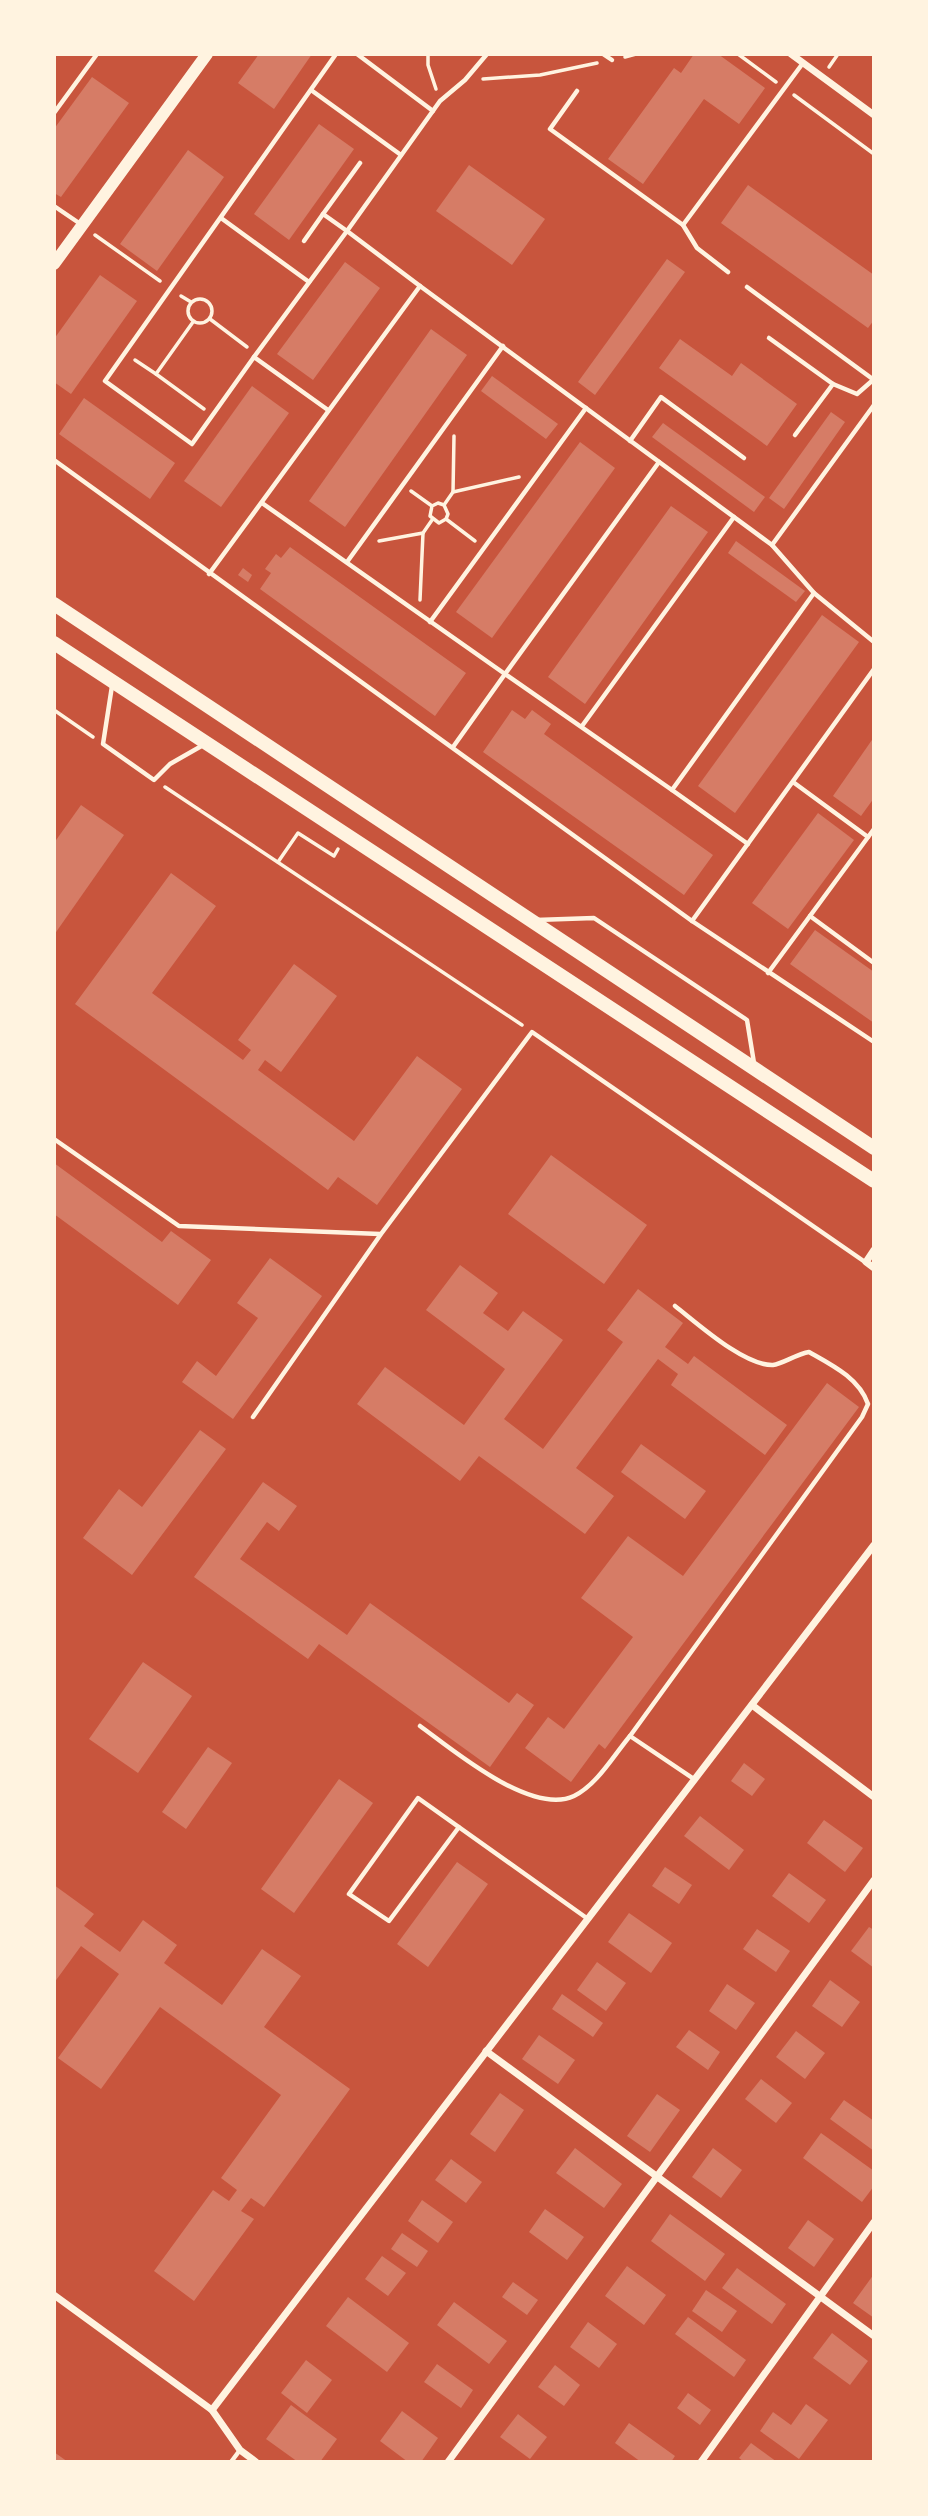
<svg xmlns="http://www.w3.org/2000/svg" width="928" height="2516" font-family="Overpass,sans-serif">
	<rect width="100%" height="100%" fill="#c8553d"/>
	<g fill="#d67c66">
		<polygon points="259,54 312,54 274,109 238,83"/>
		<polygon points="694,54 718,54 765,88 739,124 704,99 643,184 608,159 674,68 681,73"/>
		<polygon points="92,77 129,103 61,197 54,193 54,129"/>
		<polygon points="319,124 354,149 289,240 254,214"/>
		<polygon points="188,150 224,177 157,271 120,244"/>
		<polygon points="469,165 545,219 512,265 436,211"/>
		<polygon points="748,185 874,275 874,320 868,328 721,223"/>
		<polygon points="667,259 685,272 595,395 578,382"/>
		<polygon points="345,262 380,288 313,380 277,354"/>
		<polygon points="100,275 137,301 71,394 54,382 54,339"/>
		<polygon points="431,329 467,355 345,527 309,501"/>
		<polygon points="680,339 732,376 741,363 797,404 767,446 659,368"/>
		<polygon points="492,376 558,424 546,439 481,391"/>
		<polygon points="252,386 289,413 221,507 184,481"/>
		<polygon points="84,398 175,463 150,499 59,434"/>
		<polygon points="831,412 845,422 784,509 769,498"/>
		<polygon points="663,423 765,497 754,512 652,437"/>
		<polygon points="580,442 615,468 492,638 456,612"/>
		<polygon points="671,506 708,532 585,704 548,677"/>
		<polygon points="736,541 805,591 796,602 728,553"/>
		<polygon points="290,547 466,673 435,716 260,589 271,573 265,569 276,554 281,558"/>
		<polygon points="243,568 252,575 248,582 238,575"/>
		<polygon points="822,615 859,642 735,813 698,786"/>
		<polygon points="512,710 525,719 532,710 551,724 544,734 713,855 684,895 483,752"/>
		<polygon points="874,737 874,798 861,816 833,796"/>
		<polygon points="81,805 124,835 54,935 54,843"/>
		<polygon points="818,813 854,840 788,929 752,903"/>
		<polygon points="171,873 216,906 152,993 243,1060 251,1050 238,1040 294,964 337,996 281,1072 265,1060 258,1070 354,1141 417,1056 462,1089 377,1205 338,1177 328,1190 75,1004"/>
		<polygon points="815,930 874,972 874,1023 790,964"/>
		<polygon points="551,1155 647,1225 604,1284 508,1214"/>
		<polygon points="54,1163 162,1242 171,1231 211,1260 178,1305 54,1214"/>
		<polygon points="270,1258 322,1296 233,1419 182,1382 197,1361 216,1376 258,1318 237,1303"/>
		<polygon points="460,1265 498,1293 483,1313 508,1331 523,1311 563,1340 504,1419 543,1449 623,1342 607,1330 638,1289 683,1323 665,1347 688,1364 694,1356 787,1425 765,1455 671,1385 678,1374 658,1359 576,1468 614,1496 585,1534 479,1456 460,1481 357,1404 385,1367 464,1425 505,1369 426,1310"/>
		<polygon points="827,1383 859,1407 605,1749 599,1744 571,1782 525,1748 548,1717 564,1729 633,1637 581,1598 628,1536 683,1576"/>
		<polygon points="200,1430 226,1449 132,1575 83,1538 119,1489 142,1507"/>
		<polygon points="641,1444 706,1491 685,1519 621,1472"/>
		<polygon points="263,1482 297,1506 279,1531 267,1522 240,1559 347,1635 370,1603 509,1703 517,1693 534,1705 490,1767 319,1644 308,1659 194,1577"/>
		<polygon points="143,1662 192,1696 138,1773 89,1739"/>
		<polygon points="208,1747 232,1763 186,1829 162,1812"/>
		<polygon points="744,1763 765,1779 752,1796 731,1781"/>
		<polygon points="339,1779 373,1803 294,1913 261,1889"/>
		<polygon points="700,1816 744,1850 729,1870 684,1836"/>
		<polygon points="824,1820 863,1848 845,1872 807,1843"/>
		<polygon points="457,1862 488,1884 428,1967 397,1944"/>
		<polygon points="665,1867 692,1885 679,1904 652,1886"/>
		<polygon points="789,1873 826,1900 809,1923 772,1896"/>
		<polygon points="54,1885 94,1914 84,1926 120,1952 143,1920 177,1945 164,1963 222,2005 262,1949 301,1976 264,2027 350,2089 264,2207 251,2198 241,2211 254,2219 194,2301 154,2271 213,2190 229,2201 237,2190 221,2178 281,2095 160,2007 101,2089 58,2058 119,1974 81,1946 54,1983"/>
		<polygon points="629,1913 672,1943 651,1973 608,1942"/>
		<polygon points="869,1927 874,1930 874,1968 851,1951"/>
		<polygon points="757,1929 790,1951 776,1972 743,1949"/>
		<polygon points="597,1962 626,1983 606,2011 577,1990"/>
		<polygon points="830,1980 860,2002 842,2027 812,2006"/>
		<polygon points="727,1984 755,2003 736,2030 709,2011"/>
		<polygon points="562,1994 603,2023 593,2037 552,2009"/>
		<polygon points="689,2030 720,2052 708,2070 676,2047"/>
		<polygon points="796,2031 825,2053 805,2079 776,2057"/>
		<polygon points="539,2035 575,2060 558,2084 522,2059"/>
		<polygon points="761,2079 792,2103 776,2123 745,2099"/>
		<polygon points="500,2093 524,2110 495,2152 470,2134"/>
		<polygon points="657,2094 680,2110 650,2152 627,2136"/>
		<polygon points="844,2100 874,2121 874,2151 830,2119"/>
		<polygon points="821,2133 874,2171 874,2186 862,2202 803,2158"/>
		<polygon points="575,2148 622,2184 604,2208 556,2173"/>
		<polygon points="713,2148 742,2170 721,2198 692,2177"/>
		<polygon points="451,2159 482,2182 466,2203 435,2180"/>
		<polygon points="422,2200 453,2222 438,2243 408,2221"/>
		<polygon points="545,2209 584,2237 567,2260 529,2232"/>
		<polygon points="670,2214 725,2254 705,2281 651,2241"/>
		<polygon points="808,2220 834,2239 814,2267 788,2248"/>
		<polygon points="402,2233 428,2251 417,2267 391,2249"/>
		<polygon points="382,2256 406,2273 388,2296 365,2279"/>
		<polygon points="627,2266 666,2295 644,2325 605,2296"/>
		<polygon points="737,2268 786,2304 772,2324 722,2288"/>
		<polygon points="874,2274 874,2318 853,2303"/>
		<polygon points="513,2282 538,2300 527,2315 502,2297"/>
		<polygon points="706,2290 737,2311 722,2332 692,2311"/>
		<polygon points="348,2297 409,2343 387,2372 326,2326"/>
		<polygon points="454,2302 507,2341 489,2364 437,2325"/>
		<polygon points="688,2317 746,2360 734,2377 675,2334"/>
		<polygon points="588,2322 617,2344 599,2368 570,2347"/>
		<polygon points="832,2333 868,2361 850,2385 813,2358"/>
		<polygon points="306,2360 332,2380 307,2413 281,2393"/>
		<polygon points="437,2364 473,2390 461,2408 424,2382"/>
		<polygon points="555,2365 580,2385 564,2406 538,2387"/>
		<polygon points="688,2393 711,2410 700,2425 677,2408"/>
		<polygon points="806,2404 828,2420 799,2459 760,2431 773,2412 791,2425"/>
		<polygon points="291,2405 337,2439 320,2462 298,2462 266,2439"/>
		<polygon points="402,2411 438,2438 421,2462 408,2462 380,2441"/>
		<polygon points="518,2414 547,2437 530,2459 500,2437"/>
		<polygon points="629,2423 675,2456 671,2462 641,2462 615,2443"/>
		<polygon points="751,2443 777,2462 744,2462 739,2458"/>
		<polygon points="54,2452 68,2462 54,2462"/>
	</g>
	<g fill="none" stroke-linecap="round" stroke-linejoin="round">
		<g stroke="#fff3e0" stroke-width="3.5">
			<polyline points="428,54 428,65 436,89"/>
			<polyline points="738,54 776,82"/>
			<polyline points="625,57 636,54"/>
			<polyline points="829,67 838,54"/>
			<polyline points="483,79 540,75 597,63"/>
			<polyline points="794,95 874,154"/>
			<polyline points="95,235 160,281"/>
			<polyline points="181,296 191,302"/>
			<circle cx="200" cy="311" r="12"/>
			<polyline points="210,319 247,347"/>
			<polyline points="193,322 156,374 204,409"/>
			<polyline points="135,360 156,374"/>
			<polyline points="411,491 432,506 438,503 444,505 448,514 446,519 439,523 430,516 432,506"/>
			<polyline points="453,492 519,477"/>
			<polyline points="444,505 453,492 454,436"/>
			<polyline points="446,519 475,541"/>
			<polyline points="379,541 423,533 432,520"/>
			<polyline points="420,600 423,533"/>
			<polyline points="54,710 93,737"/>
			<polyline points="165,787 522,1025"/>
			<polyline points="278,862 298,833 334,856 338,849"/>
		</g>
		<g stroke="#fff3e0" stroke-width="4.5">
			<polyline points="357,54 433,111"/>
			<polyline points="603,54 612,60"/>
			<polyline points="311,90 401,155"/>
			<polyline points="577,91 550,129 683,225 803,63"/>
			<polyline points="54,113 97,54"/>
			<polyline points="54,206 79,223"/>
			<polyline points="221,218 309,282"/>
			<polyline points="683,225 697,248 728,272"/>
			<polyline points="304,241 323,214"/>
			<polyline points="420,286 347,231 440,101 465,80 487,54"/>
			<polyline points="747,287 874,380"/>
			<polyline points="769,338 833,384 857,394 873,380"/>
			<polyline points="254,357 347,231 323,214 360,163"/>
			<polyline points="328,410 254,357 192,444 105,381 336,54"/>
			<polyline points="795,435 833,384"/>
			<polyline points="630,441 661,397 744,458"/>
			<polyline points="54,460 692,921 874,1042"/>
			<polyline points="262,503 505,674 659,462"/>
			<polyline points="772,545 814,593 874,642"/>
			<polyline points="347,562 503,346"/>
			<polyline points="209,574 420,286 772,545 874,405"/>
			<polyline points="430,622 586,408"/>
			<polyline points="112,686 103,744 154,780 170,764 205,744"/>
			<polyline points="582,726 734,517"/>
			<polyline points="453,747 505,674 672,790 814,593"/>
			<polyline points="793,782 868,837"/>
			<polyline points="672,790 748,844"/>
			<polyline points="810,916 874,963"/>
			<polyline points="536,920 594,918 747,1020 754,1063"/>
			<polyline points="692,921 874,669"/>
			<polyline points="768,973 874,829"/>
			<polyline points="54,1139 179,1226 380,1234"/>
			<polyline points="253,1417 381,1234 532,1032 865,1262"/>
			<path d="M420,1726C453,1750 531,1816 574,1796C597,1785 614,1755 630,1736L862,1417L868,1404C859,1378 832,1365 809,1352C797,1354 782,1364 773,1365C744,1366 697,1323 675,1306"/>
			<polyline points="630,1736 694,1779"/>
			<polyline points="459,1827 389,1921 349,1894 418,1798 588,1919"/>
			<polyline points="231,2462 240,2450"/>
		</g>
		<g stroke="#fff3e0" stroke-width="7">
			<polyline points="791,54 874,115"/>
			<polyline points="874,1250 866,1262 874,1268"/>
			<polyline points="752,1705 874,1797"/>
			<polyline points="486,2051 874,2336"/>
			<polyline points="54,2295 212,2410 240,2450 256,2462"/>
			<polyline points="212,2410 874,1545"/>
			<polyline points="448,2462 874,1880"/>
			<polyline points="701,2462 874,2222"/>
		</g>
		<polyline stroke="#fff3e0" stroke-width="12" points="54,264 207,54"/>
		<g stroke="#fff3e0" stroke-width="14">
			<polyline points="54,604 874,1148"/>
			<polyline points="54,643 874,1181"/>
		</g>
	</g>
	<rect width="928" height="2516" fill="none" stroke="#fff3e0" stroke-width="112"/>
</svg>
